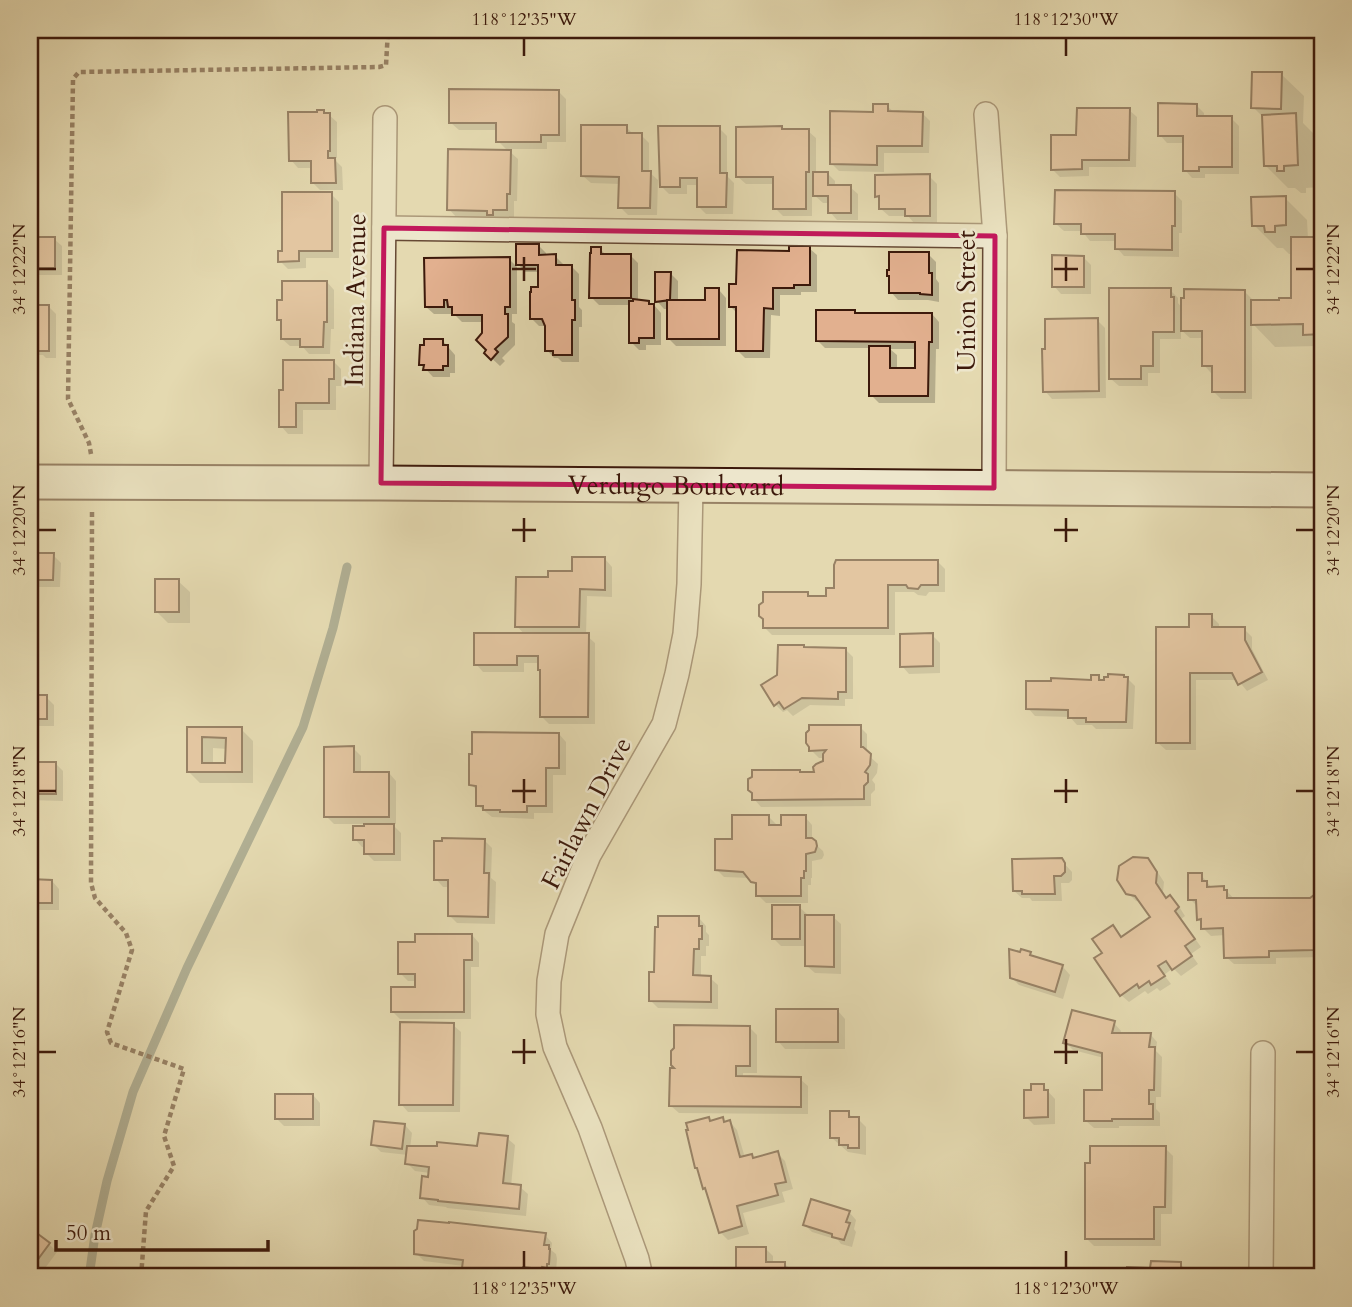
<svg xmlns="http://www.w3.org/2000/svg" width="1352" height="1307" font-family="Cardo,serif">
	<rect width="100%" height="100%" fill="#e4d9b0"/>
	<filter id="stains"><feTurbulence type="fractalNoise" baseFrequency=".00286" numOctaves="4"/><feColorMatrix values="0 0 0 0 .2 0 0 0 0 .09 0 0 0 0 .02 0 0 0 .5 -.17"/></filter>
	<radialGradient id="worn" r=".72"><stop offset=".6" stop-color="#630" stop-opacity="0"/><stop offset="1" stop-color="#630" stop-opacity=".3"/></radialGradient>
	<g fill="#0003" fill-rule="evenodd">
		<polygon points="1281,74 1304,96 1303,123 1318,138 1320,187 1306,188 1306,193 1301,193 1295,188 1288,188 1265,165 1264,118 1253,107"/>
		<polygon points="559,92 566,99 566,142 547,142 547,149 507,149 518,159 517,201 514,201 514,217 500,217 500,222 496,222 492,218 456,217 449,209 508,151 498,141 498,130 459,130 451,123"/>
		<polygon points="1196,105 1204,113 1204,118 1231,118 1239,126 1239,174 1205,174 1205,178 1192,178 1185,170 1185,143 1167,143 1160,135"/>
		<polygon points="887,106 895,113 922,113 930,121 929,153 884,153 884,172 839,171 831,163 875,113"/>
		<polygon points="1129,110 1137,117 1136,167 1089,167 1089,176 1060,177 1053,170 1078,137"/>
		<polygon points="323,111 326,115 329,115 337,122 337,158 335,158 335,160 342,167 343,190 320,190 313,183 313,168 298,168 291,160 319,114"/>
		<polygon points="626,127 634,135 641,135 649,143 649,172 658,180 657,215 628,215 620,207 620,184 591,183 583,176"/>
		<polygon points="719,128 727,136 727,176 734,183 733,214 706,214 698,206 699,185 687,185 687,194 669,194 661,186"/>
		<polygon points="781,128 784,131 808,131 816,138 816,173 827,173 835,181 835,187 850,187 858,194 858,220 837,220 830,212 830,203 823,203 812,193 812,216 783,216 775,208 775,184 746,184 738,177"/>
		<polygon points="929,176 937,184 937,223 914,223 908,216 889,216 881,209 881,200 877,196"/>
		<polygon points="1174,193 1182,201 1182,233 1179,233 1179,257 1124,256 1117,248 1117,241 1090,241 1082,231 1064,231 1056,224"/>
		<polygon points="331,194 339,202 339,258 306,258 306,268 288,269 280,261"/>
		<polygon points="1285,198 1307,220 1308,239 1315,239 1322,246 1322,351 1317,346 1275,347 1252,323 1252,399 1221,399 1214,392 1214,373 1211,373 1204,365 1204,338 1190,338 1181,330 1181,339 1160,339 1160,373 1148,373 1148,386 1119,386 1111,379 1170,290 1178,298 1178,303 1182,308 1244,291 1252,299 1252,302 1293,300 1293,254 1289,254 1283,248 1277,248 1254,225"/>
		<polygon points="30,239 54,239 62,246 62,275 36,275 30,269"/>
		<polygon points="538,245 546,253 546,256 555,256 563,264 563,267 571,266 579,274 579,307 582,310 582,327 579,327 579,362 562,362 558,358 554,358 547,350 547,326 539,326 531,318 540,289 540,272 525,272 518,264"/>
		<polygon points="809,248 817,255 817,292 801,292 801,295 780,295 780,316 771,315 770,358 745,358 737,350 738,314 730,306 738,286"/>
		<polygon points="600,249 607,256 631,256 638,263 638,301 654,305 661,313 661,345 646,345 646,350 639,350 631,342 631,305 599,305 591,297"/>
		<polygon points="928,254 936,262 936,279 939,283 939,302 928,300 898,300 891,292"/>
		<polygon points="1083,257 1091,265 1091,294 1061,294 1054,286"/>
		<polygon points="509,259 517,267 517,314 512,314 512,322 515,324 515,345 502,358 505,361 500,366 486,353 484,322 462,322 451,311 451,314 434,314 426,307"/>
		<polygon points="670,273 678,281 678,302 707,302 719,290 726,298 726,346 676,346 668,338 669,309 664,309 657,301"/>
		<polygon points="327,282 334,290 334,329 331,329 330,354 309,354 302,346 290,346 282,339 282,323 278,319"/>
		<polygon points="30,306 48,306 56,314 56,358 46,358 43,355 39,355 38,380 30,381 30,386"/>
		<path d="M856,314H932L939,322V349H936L935,403H879L871,395V348H825L818,341ZM890,349H917V370H897V355Z"/>
		<polygon points="1097,320 1105,328 1106,398 1052,399 1045,391"/>
		<polygon points="443,341 455,355 455,373 450,373 450,377 433,377 421,364"/>
		<polygon points="333,361 341,369 341,386 336,386 336,410 303,410 303,434 288,434 281,426 281,392"/>
		<polygon points="30,551 35,555 53,555 61,563 60,587 39,587 39,589 30,589"/>
		<polygon points="605,559 612,567 612,597 587,596 586,635 595,643 595,724 549,724 541,716 542,671 540,663 524,663 524,672 483,672 476,664 525,635 517,626 549,579 573,573"/>
		<polygon points="937,561 945,569 945,592 929,592 926,596 918,595 914,592 895,592 895,635 772,635 764,627 808,594 812,598 828,598"/>
		<polygon points="178,581 190,592 190,623 168,623 157,612"/>
		<polygon points="1211,616 1219,624 1219,629 1244,629 1252,637 1252,649 1268,680 1247,691 1238,680 1196,680 1196,750 1166,750 1158,743 1190,629"/>
		<polygon points="932,635 940,643 940,673 909,674 902,666"/>
		<polygon points="806,649 846,650 853,657 853,699 845,699 845,706 810,705 793,716 787,710 783,712 776,705 779,676"/>
		<polygon points="1098,676 1104,682 1127,678 1135,686 1133,729 1096,729 1092,725 1077,725 1070,717 1035,716 1028,708 1093,682"/>
		<polygon points="30,691 34,697 46,697 54,705 54,726 34,726 30,722"/>
		<polygon points="860,727 867,734 867,754 878,764 877,773 872,780 875,784 875,790 871,794 871,806 761,807 754,799 800,771 802,774 816,774 825,762 825,758 819,758 811,750"/>
		<path d="M188,729H241L253,741V783H200L188,771ZM213,748L227,749V765H213Z"/>
		<polygon points="559,734 566,742 566,775 553,775 553,813 534,813 534,819 492,817 477,805 477,791 471,784"/>
		<polygon points="353,748 361,756 361,773 389,773 396,781 396,824 392,824 401,833 401,861 374,861 366,853 366,847 362,847 355,839 366,828 366,824 334,824 326,816"/>
		<polygon points="30,763 55,763 63,771 63,801 30,800"/>
		<polygon points="768,816 776,824 776,827 805,817 812,825 812,841 823,851 824,855 822,859 812,861 812,878 811,878 811,885 808,885 808,903 766,903 758,895 758,887 750,878 724,877 716,869 733,841"/>
		<polygon points="484,840 492,848 491,878 496,882 495,924 457,923 449,915 449,887 443,887 436,879"/>
		<polygon points="1061,860 1072,872 1072,880 1069,883 1061,883 1062,901 1032,901 1030,898 1022,898 1014,891"/>
		<polygon points="1147,860 1155,868 1164,882 1163,892 1167,899 1170,897 1178,905 1185,916 1181,919 1201,947 1191,954 1198,964 1181,976 1173,968 1164,975 1171,984 1160,991 1157,988 1148,994 1145,991 1129,1002 1121,995 1104,953 1112,927 1122,938 1152,917 1142,902 1136,901 1128,893"/>
		<polygon points="1201,875 1212,888 1224,888 1235,900 1311,900 1322,891 1322,957 1276,958 1276,964 1234,964 1226,957 1225,935 1211,936 1203,928 1203,924 1198,919 1198,907 1190,899"/>
		<polygon points="52,881 59,889 59,910 39,910 31,902"/>
		<polygon points="799,907 807,914 807,917 833,917 841,924 841,974 815,973 807,966 807,946 781,946 773,938"/>
		<polygon points="699,918 706,926 706,932 709,935 709,946 706,946 706,956 701,956 701,977 710,978 718,985 718,1009 658,1008 650,1000 656,973"/>
		<polygon points="472,935 479,943 479,967 471,967 471,1019 400,1019 393,1012 417,988 417,981 408,981 400,973 417,944"/>
		<polygon points="1030,953 1035,959 1063,967 1070,975 1063,999 1019,985 1011,977"/>
		<polygon points="838,1011 845,1019 845,1049 785,1049 778,1041"/>
		<polygon points="1114,1023 1121,1031 1120,1034 1150,1034 1157,1042 1156,1051 1162,1057 1161,1097 1156,1097 1156,1109 1160,1113 1160,1126 1119,1126 1119,1128 1094,1128 1086,1121 1104,1091 1104,1058 1073,1050 1065,1042"/>
		<polygon points="453,1025 461,1032 460,1112 408,1112 401,1104"/>
		<polygon points="749,1027 757,1035 757,1073 743,1073 743,1078 800,1079 808,1086 808,1114 679,1113 671,1106"/>
		<polygon points="1043,1086 1055,1099 1055,1124 1034,1125 1026,1117 1032,1092"/>
		<polygon points="313,1095 320,1103 320,1126 284,1126 276,1118"/>
		<polygon points="848,1113 854,1119 858,1119 866,1127 866,1155 848,1152 832,1138"/>
		<polygon points="709,1119 712,1122 722,1119 726,1123 730,1122 737,1130 745,1158 754,1159 777,1153 785,1161 793,1189 782,1192 785,1202 743,1213 749,1234 728,1240 720,1232 708,1191 704,1188"/>
		<polygon points="405,1125 412,1133 410,1148 479,1148 507,1138 515,1145 511,1186 520,1187 528,1194 526,1216 447,1208 446,1207 429,1205 422,1197 429,1179 430,1173 415,1171 407,1163 408,1155 381,1152 373,1144"/>
		<polygon points="1165,1148 1173,1156 1172,1214 1161,1214 1161,1246 1094,1246 1086,1238"/>
		<polygon points="849,1212 856,1220 854,1229 856,1232 852,1247 841,1244 838,1240 812,1232 805,1225"/>
		<polygon points="30,1230 49,1244 57,1252 43,1271 44,1277 30,1277"/>
		<polygon points="545,1235 552,1243 551,1250 556,1254 557,1259 556,1271 554,1271 554,1275 549,1274 549,1276 530,1274 529,1277 463,1277 464,1266 424,1261 416,1253"/>
		<polygon points="766,1249 773,1256 773,1264 785,1264 792,1271 792,1277 742,1277 737,1273"/>
		<polygon points="1180,1264 1188,1271 1188,1277 1106,1277 1107,1274 1129,1274"/>
	</g>
	<g fill="none" stroke-linecap="round" stroke-linejoin="round">
		<polyline stroke="#717a6d" stroke-width="9" points="89,1277 95,1235 107,1181 133,1092 187,968 303,727 333,628 347,567"/>
	</g>
	<g fill="#e2b08f" stroke="#3c190b" stroke-width="2" fill-rule="evenodd">
		<polygon points="1252,72 1282,72 1281,109 1251,108"/>
		<polygon points="449,89 559,90 559,135 541,135 541,142 496,142 496,123 449,123"/>
		<polygon points="1158,103 1197,104 1197,116 1232,116 1232,167 1199,167 1199,171 1183,171 1183,136 1158,136"/>
		<polygon points="873,104 888,104 888,111 923,112 922,146 877,146 877,165 830,164 830,111 873,112"/>
		<polygon points="1077,108 1130,108 1129,160 1082,160 1082,169 1051,170 1051,135 1076,135"/>
		<polygon points="317,110 324,110 324,113 330,113 330,151 328,151 328,158 335,158 336,183 311,183 311,161 289,161 288,112 317,112"/>
		<polygon points="1296,113 1298,165 1284,166 1284,171 1277,171 1277,166 1264,166 1262,115"/>
		<polygon points="581,125 627,125 627,133 642,133 642,171 651,171 650,208 618,208 619,177 581,176"/>
		<polygon points="658,126 720,126 720,173 727,173 726,207 697,207 697,178 680,178 680,187 660,187"/>
		<polygon points="782,126 782,129 809,129 809,172 806,172 806,209 773,209 773,177 736,177 736,127"/>
		<polygon points="448,149 511,150 510,194 507,194 507,210 493,210 493,215 487,215 487,211 447,210"/>
		<polygon points="813,172 828,172 828,185 851,185 851,213 828,213 828,196 813,196"/>
		<polygon points="930,174 930,216 905,216 905,209 879,209 879,196 875,197 875,175"/>
		<polygon points="1055,190 1175,191 1175,226 1172,226 1172,250 1115,249 1115,234 1081,234 1081,224 1054,224"/>
		<polygon points="282,192 332,192 332,251 299,251 299,261 278,262 278,251 282,251"/>
		<polygon points="1286,196 1286,225 1275,226 1275,232 1265,232 1264,226 1252,226 1251,197"/>
		<rect x="30" y="237" width="25" height="31"/>
		<polygon points="1291,237 1316,237 1316,265 1321,265 1322,269 1322,334 1303,335 1303,324 1251,325 1251,300 1279,300 1279,298 1291,298"/>
		<polygon points="516,244 539,244 539,255 556,254 556,265 572,265 572,300 575,300 575,320 572,320 572,355 553,355 553,351 545,351 545,326 542,319 530,319 530,292 531,292 531,287 538,287 538,265 516,265"/>
		<polygon points="789,246 810,246 810,285 794,285 794,288 773,288 773,309 764,308 763,351 736,351 736,307 729,307 729,284 736,284 737,250 789,251"/>
		<polygon points="591,247 601,247 601,254 631,254 631,298 589,298 590,253 591,253"/>
		<polygon points="889,252 929,252 929,273 932,273 932,295 920,294 920,293 889,293 889,276 887,276 887,270 889,270"/>
		<polygon points="1052,255 1084,256 1084,287 1052,287"/>
		<polygon points="510,257 510,307 505,307 505,314 508,314 508,337 495,349 498,352 491,360 484,353 486,350 476,340 482,333 482,315 452,315 452,307 448,307 447,300 444,300 444,307 425,307 424,258"/>
		<polygon points="655,272 671,272 670,300 655,302"/>
		<polygon points="282,281 327,281 327,322 324,322 323,347 300,347 300,339 281,339 281,320 277,320 277,300 282,300"/>
		<polygon points="705,288 719,288 719,339 667,339 667,300 705,300"/>
		<polygon points="1109,288 1171,288 1171,297 1174,297 1174,332 1153,332 1153,366 1141,366 1141,379 1109,379"/>
		<polygon points="1184,289 1245,290 1245,392 1212,392 1212,366 1202,366 1202,331 1181,331 1181,298 1184,298"/>
		<polygon points="633,299 649,301 649,304 654,304 654,338 639,338 639,343 629,343 629,301 633,301"/>
		<polygon points="30,305 49,305 49,351 36,351 36,348 32,348 30,373"/>
		<polygon points="816,310 855,310 855,313 932,313 932,342 929,342 928,396 869,396 869,346 890,346 890,368 915,368 915,342 816,341"/>
		<polygon points="1098,318 1099,391 1043,392 1042,349 1045,349 1045,319"/>
		<polygon points="424,339 443,339 443,345 448,345 448,366 443,366 443,370 423,370 424,365 419,365 420,345 424,345"/>
		<polygon points="283,360 334,360 334,379 329,379 329,403 296,403 296,427 279,427 279,390 283,390"/>
		<polygon points="30,549 32,549 32,553 54,553 53,580 32,580 32,582 30,582"/>
		<polygon points="572,557 605,557 605,590 580,589 579,627 515,627 516,577 548,577 548,571 572,571"/>
		<polygon points="836,560 938,560 938,585 921,585 918,589 908,588 906,585 888,585 888,628 763,628 763,619 759,616 759,605 763,602 763,592 808,592 808,596 826,596 826,588 834,588 834,565"/>
		<rect x="155" y="579" width="24" height="33"/>
		<polygon points="1189,614 1212,614 1212,627 1245,627 1245,640 1262,672 1238,685 1232,673 1190,673 1190,743 1156,743 1156,627 1189,627"/>
		<polygon points="474,633 589,633 588,717 540,717 540,670 538,670 538,656 517,656 517,665 474,665"/>
		<polygon points="933,633 933,666 900,667 900,634"/>
		<polygon points="778,645 804,645 804,647 846,648 846,692 838,692 838,699 802,698 784,709 779,702 774,706 761,685 777,675"/>
		<polygon points="1108,674 1124,675 1124,677 1128,677 1126,722 1086,722 1086,718 1068,718 1068,710 1026,709 1026,681 1051,681 1051,678 1091,680 1091,675 1099,675 1099,680 1104,680 1104,677 1108,677"/>
		<rect x="30" y="695" width="17" height="24"/>
		<polygon points="809,725 861,725 861,747 863,747 871,754 870,765 865,772 868,774 868,782 864,786 864,799 752,800 752,793 748,790 748,779 752,777 752,770 800,770 800,772 814,772 813,767 816,764 823,761 823,754 826,750 809,751 809,747 806,743 806,733 809,730"/>
		<path d="M187,727H242V772H187ZM202,737L226,738L225,763H202Z"/>
		<polygon points="472,732 559,733 559,768 546,768 546,806 527,806 527,812 500,812 500,810 483,810 483,806 476,806 476,786 469,785 469,754 472,754"/>
		<polygon points="354,746 354,772 389,772 389,817 324,817 324,747"/>
		<rect x="30" y="762" width="26" height="32"/>
		<polygon points="732,815 769,815 769,825 781,825 781,815 806,815 806,838 812,838 816,841 817,846 815,852 806,854 806,871 804,871 804,878 801,878 801,896 756,896 756,883 751,882 743,872 715,870 715,839 732,839"/>
		<polygon points="364,824 394,824 394,854 364,854 364,840 353,840 353,826 364,826"/>
		<polygon points="442,838 485,839 484,873 489,873 488,917 448,916 448,880 434,880 434,841 442,841"/>
		<polygon points="1133,857 1148,858 1157,872 1156,883 1166,898 1170,895 1179,907 1175,911 1195,939 1185,946 1192,956 1172,970 1166,961 1158,966 1165,976 1151,985 1149,981 1139,988 1137,984 1120,996 1094,958 1102,953 1092,939 1113,925 1121,937 1150,917 1135,896 1126,894 1117,880 1119,866"/>
		<polygon points="1062,858 1065,863 1065,872 1061,876 1054,876 1055,894 1022,894 1022,891 1013,891 1012,859"/>
		<polygon points="1188,873 1202,873 1202,881 1207,881 1207,887 1224,886 1224,890 1227,890 1227,898 1310,898 1322,889 1322,945 1314,950 1269,951 1269,957 1224,958 1223,928 1201,929 1201,919 1197,920 1196,900 1188,900"/>
		<polygon points="30,879 52,880 52,903 30,903"/>
		<rect x="772" y="905" width="28" height="34"/>
		<polygon points="805,915 834,915 834,967 805,966"/>
		<polygon points="658,916 699,916 699,926 702,926 702,939 699,939 699,949 694,949 693,975 711,976 711,1002 649,1001 649,972 654,972 655,927 658,927"/>
		<polygon points="415,934 472,934 472,960 464,960 464,1012 391,1012 391,987 415,987 415,974 398,974 398,942 415,942"/>
		<polygon points="1009,949 1020,952 1021,949 1031,952 1030,955 1063,965 1055,992 1010,978"/>
		<rect x="776" y="1009" width="62" height="33"/>
		<polygon points="1072,1010 1115,1021 1112,1033 1151,1033 1149,1047 1155,1047 1154,1090 1149,1090 1149,1104 1153,1104 1153,1119 1112,1119 1112,1121 1084,1121 1084,1090 1102,1090 1102,1053 1063,1043"/>
		<polygon points="400,1022 454,1023 453,1105 399,1105"/>
		<polygon points="674,1025 750,1026 750,1066 736,1066 736,1076 801,1077 801,1107 669,1106 670,1068 674,1068 671,1065 671,1051 674,1048"/>
		<polygon points="1031,1084 1044,1084 1044,1090 1048,1090 1048,1117 1024,1118 1024,1090 1031,1090"/>
		<rect x="275" y="1094" width="38" height="25"/>
		<polygon points="830,1111 849,1111 849,1117 859,1117 859,1148 848,1148 848,1145 839,1145 839,1138 830,1138"/>
		<polygon points="709,1117 710,1121 723,1117 724,1122 730,1120 740,1157 752,1154 753,1158 778,1151 786,1182 775,1184 778,1195 737,1206 742,1226 719,1233 705,1188 703,1189 697,1168 695,1168 686,1130 688,1130 686,1123"/>
		<polygon points="374,1121 405,1124 402,1149 371,1145"/>
		<polygon points="479,1133 508,1136 503,1183 521,1185 519,1209 438,1201 438,1200 420,1198 422,1176 428,1177 429,1167 405,1164 407,1146 437,1146 437,1142 477,1146"/>
		<polygon points="1090,1146 1166,1146 1165,1207 1154,1207 1154,1239 1085,1239 1085,1163 1090,1163"/>
		<polygon points="811,1199 850,1211 846,1222 850,1223 844,1240 832,1237 832,1234 803,1225"/>
		<polygon points="418,1220 449,1223 449,1222 546,1233 544,1245 549,1245 549,1249 550,1249 549,1264 547,1264 547,1268 542,1267 541,1269 523,1267 521,1277 436,1277 440,1274 461,1276 463,1260 414,1254 414,1231 417,1229"/>
		<polygon points="30,1228 50,1243 36,1262 39,1277 30,1277"/>
		<polygon points="736,1247 766,1247 766,1262 785,1262 785,1277 745,1277 745,1274 736,1274"/>
		<polygon points="1151,1261 1181,1262 1181,1277 1105,1277 1105,1272 1127,1273 1127,1267 1150,1268"/>
	</g>
	<g fill="none" stroke-linecap="round" stroke-linejoin="round">
		<defs>
			<g id="minor">
				<polyline points="986,114 995,236 994,488"/>
				<polyline points="384,228 995,236"/>
				<polyline points="381,483 385,118"/>
				<polyline points="641,1277 637,1259 590,1128 555,1047 548,1014 549,981 557,934 589,855 664,724 677,674 685,634 689,584 691,486"/>
				<polyline points="1261,1277 1263,1053"/>
			</g>
			<g id="secondary">
				<path id="s1" d="M30,482L381,483L1322,490"/>
			</g>
		</defs>
		<use href="#minor" stroke="#664934" stroke-width="26"/>
		<use href="#secondary" stroke="#3c190b" stroke-width="37"/>
		<g stroke="#3c190b" stroke-width="4.5" stroke-dasharray="5 3.5" stroke-linecap="butt">
			<polyline points="91,454 89,443 68,399 73,79 79,72 379,67 386,65 388,30"/>
			<polyline points="92,512 91,883 95,898 126,933 132,950 107,1032 111,1043 184,1069 164,1136 174,1166 146,1211 141,1277"/>
		</g>
		<use href="#minor" stroke="#ede6cc" stroke-width="23"/>
		<use href="#secondary" stroke="#ede6cc" stroke-width="33"/>
	</g>
	<path d="M0 0H1352V1307H0ZM384,228L995,236L994,488L381,483Z" fill="#e4d9b0" fill-opacity=".55" fill-rule="evenodd"/>
	<path fill="none" stroke="#c2185b" stroke-width="5" stroke-linejoin="round" d="M384,228L995,236L994,488L381,483Z"/>
	<path fill="none" stroke="#3c190b" stroke-width="2.5" d="M524,38V56M1066,38V56M524,257V281M1066,257V281M38,269H56M512,269H536M1054,269H1078M1296,269H1314M524,518V542M1066,518V542M38,530H56M512,530H536M1054,530H1078M1296,530H1314M524,779V803M1066,779V803M38,791H56M512,791H536M1054,791H1078M1296,791H1314M524,1039V1064M1066,1039V1064M38,1052H56M512,1052H536M1054,1052H1078M1296,1052H1314M524,1251V1268M1066,1251V1268"/>
	<g text-anchor="middle" stroke-width="5" stroke-linejoin="round" paint-order="stroke">
		<g font-size="26" fill="#3c190b" stroke="#ede6cc">
			<text transform="translate(355 300) rotate(-89)" y="9">Indiana Avenue</text>
			<text transform="translate(966 301) rotate(-90)" y="9">Union Street</text>
			<text dy="9" stroke="none"><textPath href="#s1" startOffset="646">Verdugo Boulevard</textPath></text>
			<text transform="translate(586 813) rotate(-63)" y="9">Fairlawn Drive</text>
		</g>
	</g>
	<rect width="1352" height="1307" fill="none" stroke="#e4d9b0" stroke-width="77"/>
	<path d="M56 1240v10h212v-10" fill="none" stroke="#3c190b" stroke-width="3.5"/>
	<text x="66" y="1240" font-size="21" fill="#3c190b" stroke="#ede6cc" stroke-width="5" paint-order="stroke">50 m</text>
	<rect x="38" y="38" width="1276" height="1230" fill="none" stroke="#3c190b" stroke-width="2.5"/>
	<g font-size="18" text-anchor="middle" fill="#3c190b">
		<text x="524" y="25">118°12'35"W</text>
		<text x="1066" y="25">118°12'30"W</text>
		<text transform="translate(19 269) rotate(-90)" y="6">34°12'22"N</text>
		<text transform="translate(1333 269) rotate(-90)" y="6">34°12'22"N</text>
		<text transform="translate(19 530) rotate(-90)" y="6">34°12'20"N</text>
		<text transform="translate(1333 530) rotate(-90)" y="6">34°12'20"N</text>
		<text transform="translate(19 791) rotate(-90)" y="6">34°12'18"N</text>
		<text transform="translate(1333 791) rotate(-90)" y="6">34°12'18"N</text>
		<text transform="translate(19 1052) rotate(-90)" y="6">34°12'16"N</text>
		<text transform="translate(1333 1052) rotate(-90)" y="6">34°12'16"N</text>
		<text x="524" y="1294">118°12'35"W</text>
		<text x="1066" y="1294">118°12'30"W</text>
	</g>
	<rect width="100%" height="100%" filter="url(#stains)"/>
	<rect width="100%" height="100%" fill="url(#worn)"/>
</svg>
